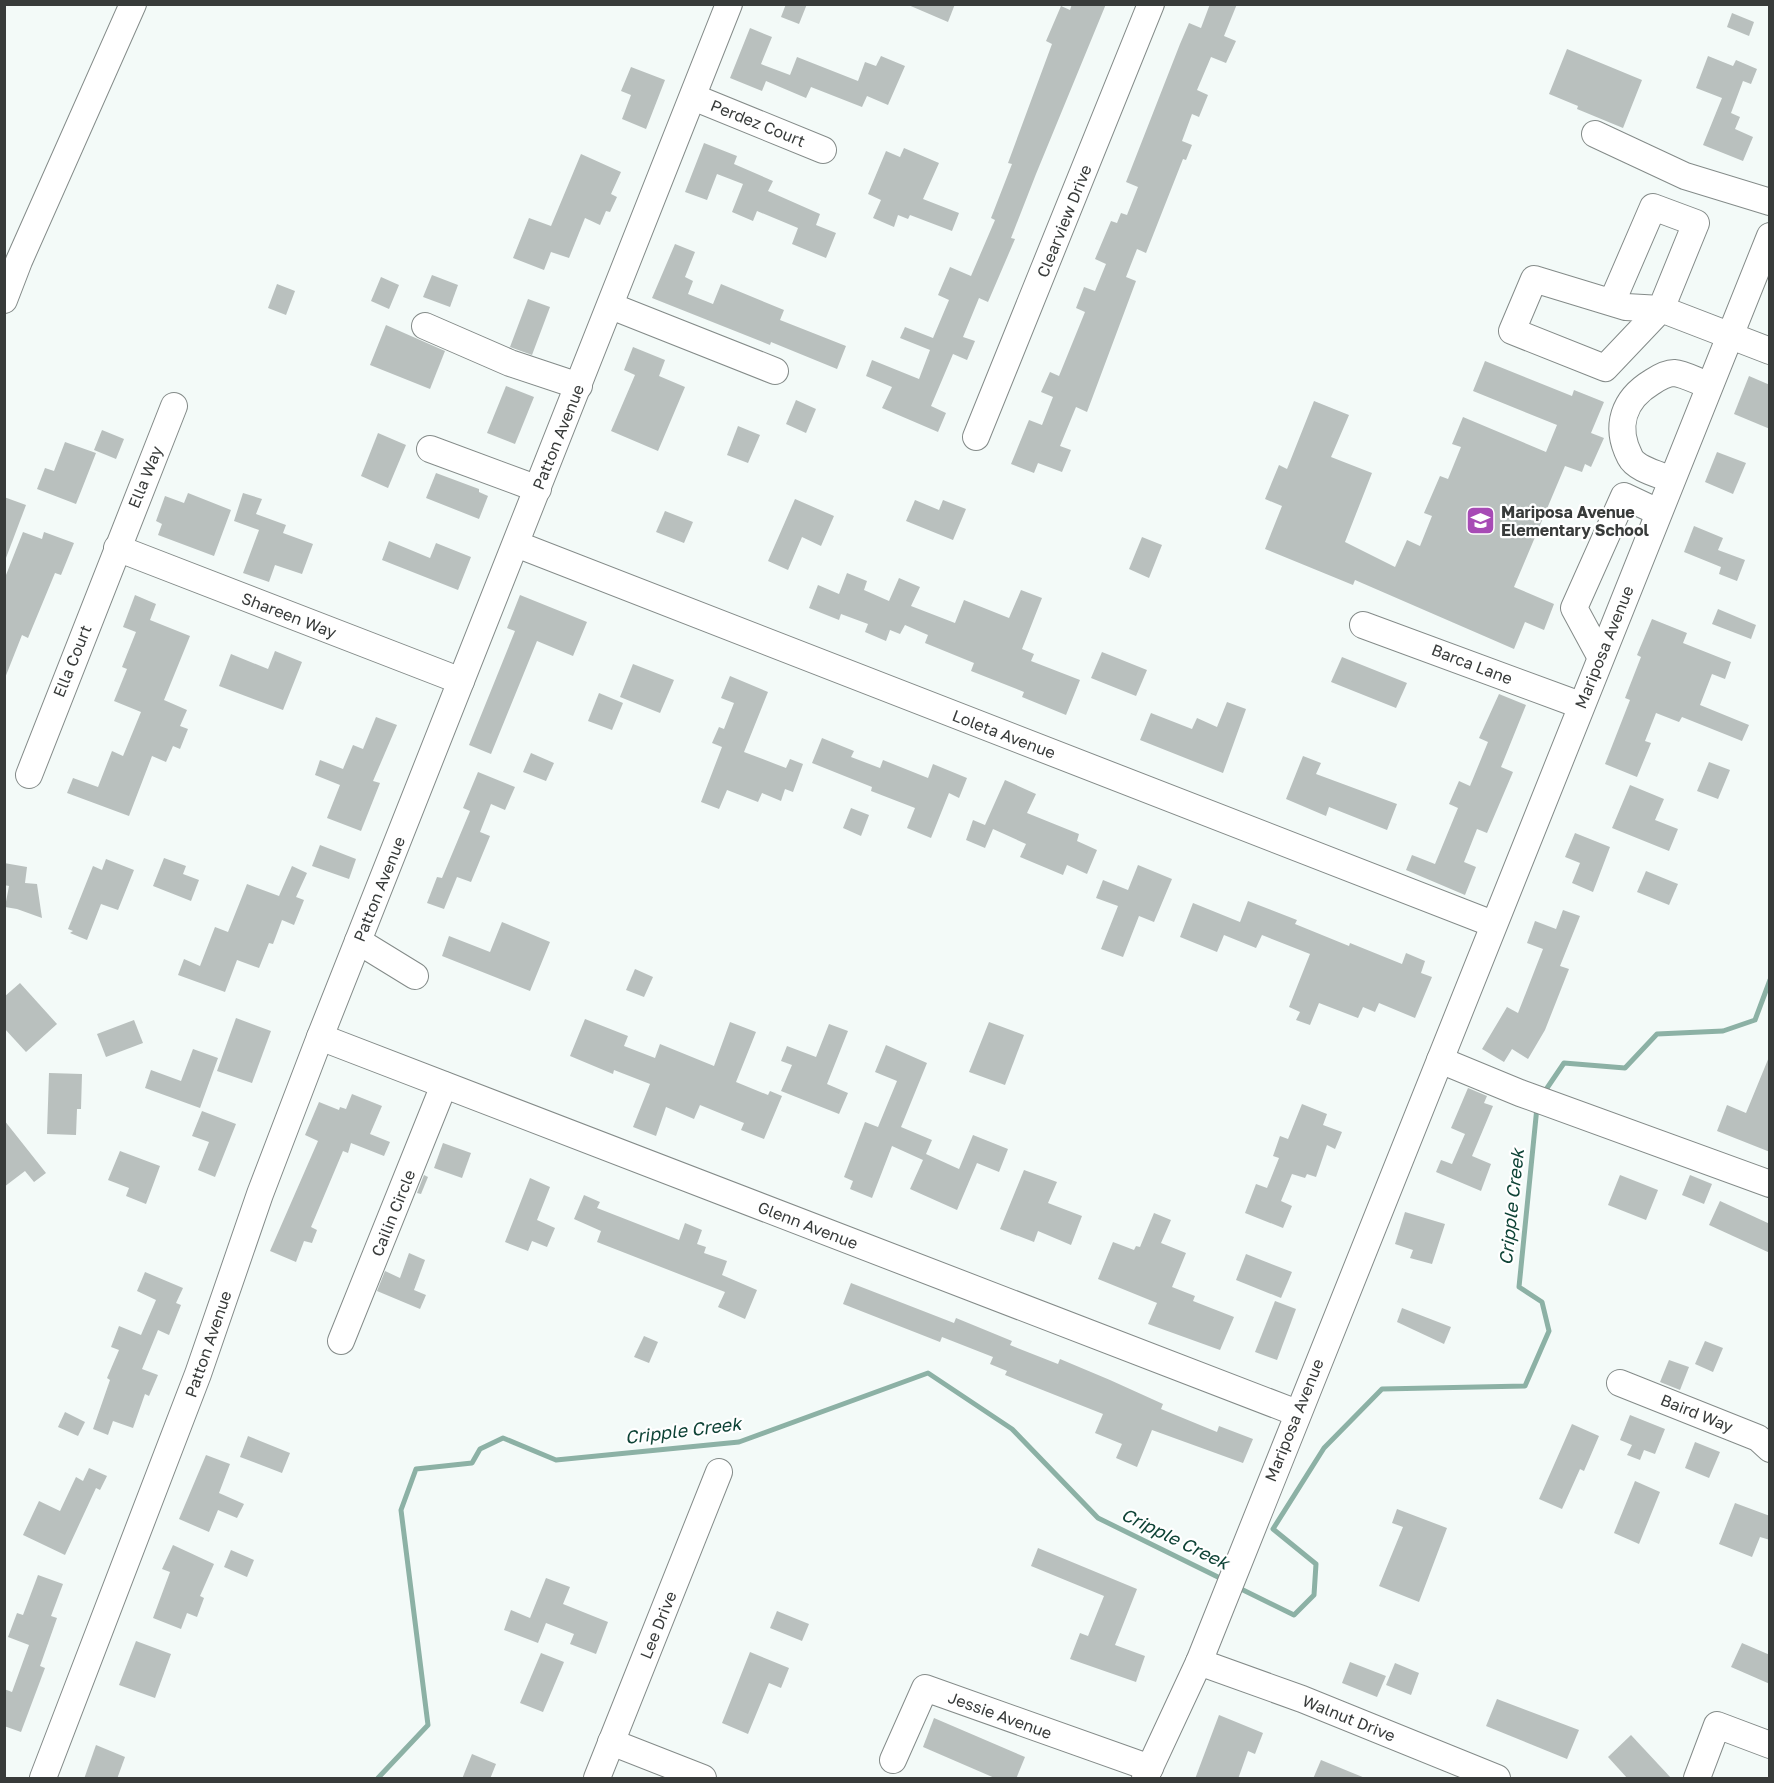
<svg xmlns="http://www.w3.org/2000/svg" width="1774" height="1783" font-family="'Golos Text',sans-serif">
	<rect width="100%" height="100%" fill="#f3faf8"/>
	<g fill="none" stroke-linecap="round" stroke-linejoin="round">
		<g stroke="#8cb1a5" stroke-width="5">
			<polyline points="1543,1094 1564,1063 1625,1068 1657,1034 1723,1031 1755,1020 1770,980"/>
			<polyline points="1237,1587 1294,1615 1314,1595 1316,1564 1273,1529 1324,1448 1382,1389 1525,1386 1549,1331 1542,1302 1519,1287 1537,1107"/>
			<polyline points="378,1778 428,1725 401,1510 416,1469 472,1463 480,1449 503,1438 556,1460 739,1442 928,1373 1012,1429 1098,1518 1224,1580"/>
		</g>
	</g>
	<g fill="#b9c0be">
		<polygon points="786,4 807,4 799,24 781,17"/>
		<polygon points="906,4 955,4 948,22"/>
		<polygon points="1072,4 1106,4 1036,174 1011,238 1015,239 988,302 979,298 963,337 975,341 967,360 953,354 931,406 946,413 938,432 882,408 892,387 866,376 872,360 919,379 930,350 900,338 905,327 933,338 949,300 938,295 950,267 971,276 995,220 991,218 1012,164 1008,163 1052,44 1046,41 1061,6 1070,10"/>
		<polygon points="1210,4 1237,4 1224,36 1236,41 1226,63 1211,57 1197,90 1208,95 1199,117 1192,114 1182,141 1192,145 1186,160 1183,159 1146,253 1137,249 1126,277 1136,281 1087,412 1076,407 1060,446 1071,450 1062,472 1038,463 1034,473 1011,464 1029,420 1042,425 1053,397 1041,392 1050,372 1059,376 1085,312 1076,308 1084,287 1095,291 1106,264 1095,259 1111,221 1117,223 1121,213 1127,215 1138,187 1126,182 1180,44 1189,23 1201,28"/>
		<polygon points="1732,13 1754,22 1749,36 1727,27"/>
		<polygon points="750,28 772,37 761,64 790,75 797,57 858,81 865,62 876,66 881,56 905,66 888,105 867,96 862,107 811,87 806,98 766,81 762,91 730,78"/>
		<polygon points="1567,49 1642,80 1623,128 1577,109 1578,106 1549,94"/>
		<polygon points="1708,56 1733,66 1736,60 1757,69 1751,84 1743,81 1731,113 1740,117 1735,129 1753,137 1743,161 1703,145 1722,98 1696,88"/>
		<polygon points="631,67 665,80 646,129 622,119 631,95 621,91"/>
		<polygon points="704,143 737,156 734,164 773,181 768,191 820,214 816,225 836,233 826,258 792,244 798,228 757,211 753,221 732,212 743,184 717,174 707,200 685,192"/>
		<polygon points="904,148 939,163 923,199 959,213 952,231 910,215 908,219 898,215 894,227 873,218 881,200 868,194 886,151 900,157"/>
		<polygon points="581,154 621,172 611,194 617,197 610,212 606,211 600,225 585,218 569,258 551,252 544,270 513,258 529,218 551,226"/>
		<polygon points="675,244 695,252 685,277 693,281 688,294 713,304 721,284 784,310 780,320 846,346 837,369 771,342 770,345 652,298"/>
		<polygon points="432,275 458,285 450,307 423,297"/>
		<polygon points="381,277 399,285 389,309 371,301"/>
		<polygon points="277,284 295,291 286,315 268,308"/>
		<polygon points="528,299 550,307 532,355 510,347"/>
		<polygon points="386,325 445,351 430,389 370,365"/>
		<polygon points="633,347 665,360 659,376 685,387 658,451 611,431 635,375 624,370"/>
		<polygon points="1485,361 1572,396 1574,390 1604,402 1591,433 1604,438 1591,467 1585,464 1582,472 1565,466 1514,587 1554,604 1544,630 1525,622 1514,649 1355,580 1353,585 1265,549 1282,506 1265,499 1279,465 1287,469 1314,401 1349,415 1331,457 1372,473 1345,542 1395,567 1407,540 1420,546 1432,516 1424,513 1440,476 1448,479 1461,447 1452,444 1463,417 1546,452 1557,425 1473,391"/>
		<polygon points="1749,376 1770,385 1770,429 1734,414"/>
		<polygon points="506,386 534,397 515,444 487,433"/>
		<polygon points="796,400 816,409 806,433 786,424"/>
		<polygon points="738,426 760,435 748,463 727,455"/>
		<polygon points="102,430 124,439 116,459 94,450"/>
		<polygon points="378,433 406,445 388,488 361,476"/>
		<polygon points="65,442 96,453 76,504 37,489 45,468 54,471"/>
		<polygon points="1717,452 1746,463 1733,494 1705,482"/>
		<polygon points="436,473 479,489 479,492 488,496 479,519 426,498"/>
		<polygon points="188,493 231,510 214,556 158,535 162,524 156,521 165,496 184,503"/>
		<polygon points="243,493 262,499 256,514 286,525 283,533 313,544 302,574 275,565 269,582 243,573 259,530 234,521"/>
		<polygon points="4,497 26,505 6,558 4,558"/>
		<polygon points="795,499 834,516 821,546 802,537 788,570 768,561"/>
		<polygon points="915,500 939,510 943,500 966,509 953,540 906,521"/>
		<polygon points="665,511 693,522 684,543 656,532"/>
		<polygon points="1694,526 1723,538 1718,550 1745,560 1737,581 1719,574 1721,567 1684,552"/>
		<polygon points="23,532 42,539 44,532 74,543 61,575 55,573 28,638 22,635 5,678 4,580"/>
		<polygon points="1142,537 1162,545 1149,578 1129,569"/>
		<polygon points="389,541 430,558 436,543 471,557 458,590 382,560"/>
		<polygon points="847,573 867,581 864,590 889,601 899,578 920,587 911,606 955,623 964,600 1009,618 1021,590 1042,598 1022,649 1034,654 1031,661 1080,680 1066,715 1022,697 1024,692 971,671 974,663 925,643 928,635 905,625 900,634 890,630 886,641 865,632 868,624 841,614 839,620 809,608 818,585 839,594"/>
		<polygon points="135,595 156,604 150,620 190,636 164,700 187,710 180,726 188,729 180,749 173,746 166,762 152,756 129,816 67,793 73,778 98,787 112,751 123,756 141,712 114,701 127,669 122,667 136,632 123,627"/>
		<polygon points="520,595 587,622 573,656 537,641 491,754 469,745 515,631 507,628"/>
		<polygon points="1718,609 1756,625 1751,639 1712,624"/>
		<polygon points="1652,619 1687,633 1683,643 1731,662 1725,679 1712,674 1700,705 1749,725 1742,741 1682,717 1679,722 1656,713 1645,741 1651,743 1637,777 1605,764 1630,700 1625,698 1641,657 1637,655"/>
		<polygon points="275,651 302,662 283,710 219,686 231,654 268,669"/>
		<polygon points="1102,652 1147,670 1136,696 1091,678"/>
		<polygon points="1342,657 1407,683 1396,708 1331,682"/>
		<polygon points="633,664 674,680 660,713 620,697"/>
		<polygon points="730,676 768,692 744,752 786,768 790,759 803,764 793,792 785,789 781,801 762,793 758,802 727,790 719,809 701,802 722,747 712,743 719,727 724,729 734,703 721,698"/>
		<polygon points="599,693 623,703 612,730 588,721"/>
		<polygon points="1499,694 1526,705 1501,767 1513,772 1487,833 1477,829 1464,862 1476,867 1465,895 1406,870 1412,855 1435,864 1458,808 1449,804 1459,781 1470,786 1488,742 1479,738"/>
		<polygon points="1227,702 1246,709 1223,773 1140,740 1151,713 1192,729 1197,718 1217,727"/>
		<polygon points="376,717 397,725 373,781 380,783 361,831 327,818 340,785 315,775 320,760 343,769 353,745 363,749"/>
		<polygon points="822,738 854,751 851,757 880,768 883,760 928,778 933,764 967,778 959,798 949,793 931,838 907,828 915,808 871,791 872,787 812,763"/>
		<polygon points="531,753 554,763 546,781 523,772"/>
		<polygon points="1303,756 1321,763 1316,774 1397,804 1387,830 1329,807 1326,816 1286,799"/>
		<polygon points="1709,762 1730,770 1718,799 1697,791"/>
		<polygon points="478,772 515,787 505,810 491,804 480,832 490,836 471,882 457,877 444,909 427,903 437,877 442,878 470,811 463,808"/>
		<polygon points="1005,780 1036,794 1027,813 1079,834 1077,841 1097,850 1087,874 1067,865 1063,875 1020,857 1026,844 993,829 985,848 966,840 973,820 985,825"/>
		<polygon points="1630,785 1664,799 1655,820 1678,829 1669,851 1612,828"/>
		<polygon points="851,808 869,815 861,836 843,828"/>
		<polygon points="1575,833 1610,847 1593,892 1572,883 1580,863 1565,857"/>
		<polygon points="320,845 356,859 349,879 312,866"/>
		<polygon points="164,858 186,866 183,874 199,880 191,901 153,886"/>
		<polygon points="106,859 134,870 118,910 101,904 87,940 70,933 73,931 68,929 93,866 102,870"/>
		<polygon points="4,863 27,867 25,883 37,884 42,918 17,909 5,907 9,886 4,885"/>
		<polygon points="1138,865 1172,879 1154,922 1139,916 1123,957 1101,949 1118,906 1096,898 1103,880 1128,890"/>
		<polygon points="292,866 307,873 296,897 304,900 294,925 282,920 273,944 269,943 259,968 237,960 225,992 178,975 184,959 200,966 215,927 228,932 247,884 279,896"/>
		<polygon points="1646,871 1678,884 1669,905 1637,892"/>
		<polygon points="1248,901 1297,920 1295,924 1349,946 1350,943 1402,964 1406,953 1425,961 1421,973 1432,977 1415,1018 1379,1003 1375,1012 1363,1007 1358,1018 1319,1003 1310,1025 1296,1020 1300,1012 1289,1007 1310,954 1262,935 1256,948 1224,935 1217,952 1180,937 1193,903 1240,922"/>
		<polygon points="1563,910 1580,916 1560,966 1569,969 1545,1030 1528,1059 1512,1049 1504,1062 1482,1049 1507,1007 1518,1013 1543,949 1527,943 1535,921 1556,929"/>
		<polygon points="502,922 550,942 530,991 442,956 449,936 490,952"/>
		<polygon points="635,969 653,977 644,997 626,990"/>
		<polygon points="20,983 57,1024 26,1052 4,1028 4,997"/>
		<polygon points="236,1018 271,1031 252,1083 217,1071"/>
		<polygon points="585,1019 628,1036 624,1046 655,1058 660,1044 714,1066 730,1022 756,1032 736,1082 768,1095 770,1091 782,1096 764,1139 741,1130 744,1123 700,1105 694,1119 666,1107 656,1136 633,1127 650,1084 614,1070 613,1074 570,1056"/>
		<polygon points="134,1020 143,1043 106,1057 97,1034"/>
		<polygon points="989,1022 1024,1035 1005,1085 969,1072"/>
		<polygon points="829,1024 848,1031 827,1084 848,1093 839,1114 781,1091 792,1065 781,1061 787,1046 816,1057"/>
		<polygon points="886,1045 927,1063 901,1127 932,1140 926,1154 959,1169 973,1135 1008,1149 999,1172 977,1163 957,1210 910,1189 923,1160 892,1146 872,1198 850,1189 853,1181 844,1177 865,1122 878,1127 897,1081 875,1072"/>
		<polygon points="193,1049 218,1058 200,1108 145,1088 151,1070 181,1081"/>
		<polygon points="1769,1057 1770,1057 1770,1152 1717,1131 1727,1105 1746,1113"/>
		<polygon points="49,1073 82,1074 81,1109 77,1109 76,1135 47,1134"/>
		<polygon points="1468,1088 1487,1096 1484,1103 1493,1106 1472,1156 1491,1164 1481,1191 1436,1172 1441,1160 1452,1164 1465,1134 1451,1128"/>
		<polygon points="352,1094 382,1106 370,1134 390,1142 384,1156 351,1143 348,1153 343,1151 311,1227 317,1230 312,1243 304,1241 296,1262 270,1251 318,1141 305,1135 319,1102 339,1110 340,1107 346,1109"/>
		<polygon points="1302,1104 1327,1114 1323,1125 1342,1132 1335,1149 1327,1145 1316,1177 1307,1174 1305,1178 1292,1174 1281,1201 1292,1206 1283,1228 1245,1213 1256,1184 1267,1188 1279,1158 1273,1156 1280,1136 1288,1139"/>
		<polygon points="202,1111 236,1124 215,1177 198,1170 209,1142 192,1136"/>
		<polygon points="4,1120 46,1173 34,1182 25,1171 4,1187"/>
		<polygon points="443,1143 471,1153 462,1178 434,1168"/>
		<polygon points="120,1151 160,1166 146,1204 126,1196 129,1188 108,1180"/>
		<polygon points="1024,1170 1057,1182 1048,1203 1082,1216 1071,1245 1038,1231 1034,1242 1000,1229"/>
		<polygon points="424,1175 428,1177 421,1194 417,1193"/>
		<polygon points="1620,1175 1658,1190 1646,1220 1608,1205"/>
		<polygon points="1690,1175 1712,1184 1704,1204 1682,1195"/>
		<polygon points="530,1178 550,1187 537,1220 555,1228 547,1247 532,1241 528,1251 505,1242"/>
		<polygon points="584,1195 600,1202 597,1208 679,1240 685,1223 702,1230 697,1244 706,1247 704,1253 727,1261 722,1275 757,1290 745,1319 718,1307 725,1292 597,1242 601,1231 574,1219"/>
		<polygon points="1720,1201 1770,1224 1770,1253 1709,1225"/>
		<polygon points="1405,1212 1445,1224 1432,1264 1410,1258 1413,1250 1395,1244"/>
		<polygon points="1154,1213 1171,1220 1161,1243 1186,1253 1172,1287 1195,1296 1193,1301 1234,1317 1220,1350 1148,1324 1157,1303 1098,1279 1113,1242 1134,1250 1136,1246 1140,1247"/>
		<polygon points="409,1253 425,1260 414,1290 426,1295 420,1309 377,1291 385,1271 400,1278"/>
		<polygon points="1246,1254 1292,1272 1281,1298 1236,1280"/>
		<polygon points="145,1272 183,1288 176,1303 181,1305 169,1335 158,1330 142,1369 158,1375 149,1396 145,1394 133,1428 113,1421 108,1435 93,1429 110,1380 107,1378 119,1350 111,1347 119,1326 141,1335 156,1300 137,1291"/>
		<polygon points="851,1283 954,1323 956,1318 1012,1341 1010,1345 1058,1364 1060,1359 1110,1380 1163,1404 1161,1409 1217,1432 1219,1426 1253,1439 1243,1463 1152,1430 1137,1467 1116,1458 1122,1444 1095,1433 1103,1414 1005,1375 1007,1371 990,1364 993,1357 942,1337 940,1342 843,1304"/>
		<polygon points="1275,1301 1296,1309 1277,1360 1255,1352"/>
		<polygon points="1402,1308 1451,1327 1444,1344 1397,1322"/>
		<polygon points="644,1336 658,1342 649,1363 634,1357"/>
		<polygon points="1705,1341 1723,1348 1713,1372 1695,1364"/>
		<polygon points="1669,1360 1689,1367 1680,1390 1660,1382"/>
		<polygon points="65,1412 85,1422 78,1436 58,1427"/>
		<polygon points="1630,1415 1665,1429 1655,1454 1644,1450 1640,1460 1627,1455 1632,1445 1620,1440"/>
		<polygon points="1572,1424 1599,1436 1584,1471 1580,1469 1562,1509 1539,1499"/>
		<polygon points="248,1436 290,1453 282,1473 240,1457"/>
		<polygon points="1695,1442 1720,1452 1709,1478 1685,1468"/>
		<polygon points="206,1455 230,1464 219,1493 244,1504 237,1518 218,1510 209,1532 179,1519"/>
		<polygon points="89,1468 107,1476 100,1490 96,1488 65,1555 23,1535 39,1501 60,1511 76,1477 83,1481"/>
		<polygon points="1635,1481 1660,1492 1639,1544 1614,1533"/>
		<polygon points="1735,1503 1770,1516 1770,1540 1760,1537 1752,1557 1719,1544"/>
		<polygon points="1397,1509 1447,1528 1419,1602 1379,1586 1403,1527 1392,1523"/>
		<polygon points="173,1545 214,1564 200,1596 204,1598 197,1617 187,1613 181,1629 153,1618 170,1572 162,1569"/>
		<polygon points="1038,1548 1137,1589 1115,1645 1145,1656 1136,1682 1070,1659 1080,1633 1088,1636 1104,1596 1031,1566"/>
		<polygon points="231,1550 254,1560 247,1577 224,1567"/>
		<polygon points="38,1575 63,1584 51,1616 57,1618 40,1666 45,1668 21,1732 4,1726 4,1689 12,1692 29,1645 8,1637 17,1613 23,1615"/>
		<polygon points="546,1578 570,1587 563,1604 608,1622 596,1654 570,1644 574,1634 546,1623 538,1643 504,1630 511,1610 530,1618"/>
		<polygon points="777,1611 809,1624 802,1641 770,1628"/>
		<polygon points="136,1641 171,1654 155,1698 119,1685"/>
		<polygon points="1742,1643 1770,1655 1770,1684 1731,1667"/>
		<polygon points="750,1652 789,1668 781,1688 769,1683 748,1734 722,1723"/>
		<polygon points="541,1653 564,1662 543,1712 520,1703"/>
		<polygon points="1350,1662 1386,1676 1377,1697 1342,1683"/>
		<polygon points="1395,1663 1419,1673 1411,1695 1386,1685"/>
		<polygon points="1497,1699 1579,1730 1567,1759 1486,1726"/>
		<polygon points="1219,1715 1263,1733 1255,1754 1248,1751 1238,1779 1195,1779"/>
		<polygon points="934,1718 1025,1757 1016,1779 997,1779 923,1747"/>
		<polygon points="1631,1735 1672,1779 1628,1779 1608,1757"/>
		<polygon points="96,1745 125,1757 117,1779 84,1779"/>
		<polygon points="472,1754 496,1764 490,1779 462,1779"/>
		<polygon points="1321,1760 1365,1778 1365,1779 1313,1779"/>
	</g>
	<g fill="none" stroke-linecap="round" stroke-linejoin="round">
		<defs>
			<g id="minor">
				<polyline points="693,97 823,150"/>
				<polyline points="1595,134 1685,176 1770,202"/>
				<polyline points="4,300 19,261 133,4"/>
				<polyline points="1612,302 1653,207 1696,223 1661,309 1605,368 1512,331 1534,279 1626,307 1661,309 1770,351"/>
				<polyline points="611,306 775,371"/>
				<polyline points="425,326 510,363 579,386"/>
				<polyline points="976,437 1151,4"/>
				<polyline points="430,449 538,489"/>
				<path d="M1670,479C1658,474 1636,469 1630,457C1614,426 1624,399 1652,382C1658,378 1667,373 1674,373C1685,374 1698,382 1709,385"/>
				<polyline points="516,544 1493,924"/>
				<polyline points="117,548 461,681"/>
				<polyline points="1363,625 1580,705"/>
				<polyline points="1600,656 1574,608 1624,496 1658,512"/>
				<polyline points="29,775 174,406"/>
				<polyline points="358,941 415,976"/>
				<polyline points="320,1037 1297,1413"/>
				<polyline points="1440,1060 1520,1093 1770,1184"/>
				<polyline points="341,1341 444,1085"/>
				<polyline points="1620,1383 1758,1438 1770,1449"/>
				<polyline points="1199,1662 1302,1699 1497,1778"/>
				<polyline points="611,1742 703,1778"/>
				<polyline points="893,1760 925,1688 1150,1768"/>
				<polyline points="43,1778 198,1374 260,1194 320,1037 729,4"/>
				<polyline points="597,1778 719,1472"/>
				<polyline points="1145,1778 1199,1662 1770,236"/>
				<polyline points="1697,1778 1717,1725 1770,1745"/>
			</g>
		</defs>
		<use href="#minor" stroke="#848b89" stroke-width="28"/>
		<use href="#minor" stroke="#fff" stroke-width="26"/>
	</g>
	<defs>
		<symbol id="school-square" viewBox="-11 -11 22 22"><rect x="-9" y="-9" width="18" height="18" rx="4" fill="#a74bb5" stroke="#fff"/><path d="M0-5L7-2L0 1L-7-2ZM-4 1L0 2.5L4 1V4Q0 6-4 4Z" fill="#fff"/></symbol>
	</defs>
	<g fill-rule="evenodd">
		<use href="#school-square" x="1464" y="504" width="33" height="33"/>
	</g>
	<g text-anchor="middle" stroke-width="4.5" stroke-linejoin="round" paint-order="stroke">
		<g font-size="16" fill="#383b3a" stroke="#fff">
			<text transform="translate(758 123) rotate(22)" y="6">Perdez Court</text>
			<text transform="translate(1064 221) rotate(-68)" y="6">Clearview Drive</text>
			<text transform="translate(558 437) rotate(-68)" y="6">Patton Avenue</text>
			<text transform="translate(145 477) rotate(-68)" y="6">Ella Way</text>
			<text transform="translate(289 615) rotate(21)" y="6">Shareen Way</text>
			<text transform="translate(1604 647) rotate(-68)" y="6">Mariposa Avenue</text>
			<text transform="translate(72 661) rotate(-68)" y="6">Ella Court</text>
			<text transform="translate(1472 664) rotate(21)" y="6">Barca Lane</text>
			<text transform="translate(1004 734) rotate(21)" y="6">Loleta Avenue</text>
			<text transform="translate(379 889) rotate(-68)" y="6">Patton Avenue</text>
			<text transform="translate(393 1213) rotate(-68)" y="6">Cailin Circle</text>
			<text transform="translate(808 1225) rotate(21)" y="6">Glenn Avenue</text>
			<text transform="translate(208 1344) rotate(-71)" y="6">Patton Avenue</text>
			<text transform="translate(1697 1413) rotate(22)" y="6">Baird Way</text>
			<text transform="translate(1294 1420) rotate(-68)" y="6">Mariposa Avenue</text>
			<text transform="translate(658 1625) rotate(-68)" y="6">Lee Drive</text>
			<text transform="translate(1000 1715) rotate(20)" y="6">Jessie Avenue</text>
			<text transform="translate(1349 1718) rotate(22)" y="6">Walnut Drive</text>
		</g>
		<g font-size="16" font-weight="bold" fill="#383b3a" stroke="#fff" text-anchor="start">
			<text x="1501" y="518">Mariposa Avenue<tspan x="1501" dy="18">Elementary School</tspan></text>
		</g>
		<g font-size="18" font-style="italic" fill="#0e4336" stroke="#fff">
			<text transform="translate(1512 1207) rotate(-84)" y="6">Cripple Creek</text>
			<text transform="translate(683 1431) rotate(-7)" y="6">Cripple Creek</text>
			<text transform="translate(1175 1539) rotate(26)" y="6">Cripple Creek</text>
		</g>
	</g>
	<rect width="1774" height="1783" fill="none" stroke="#383b3a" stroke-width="12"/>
</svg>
